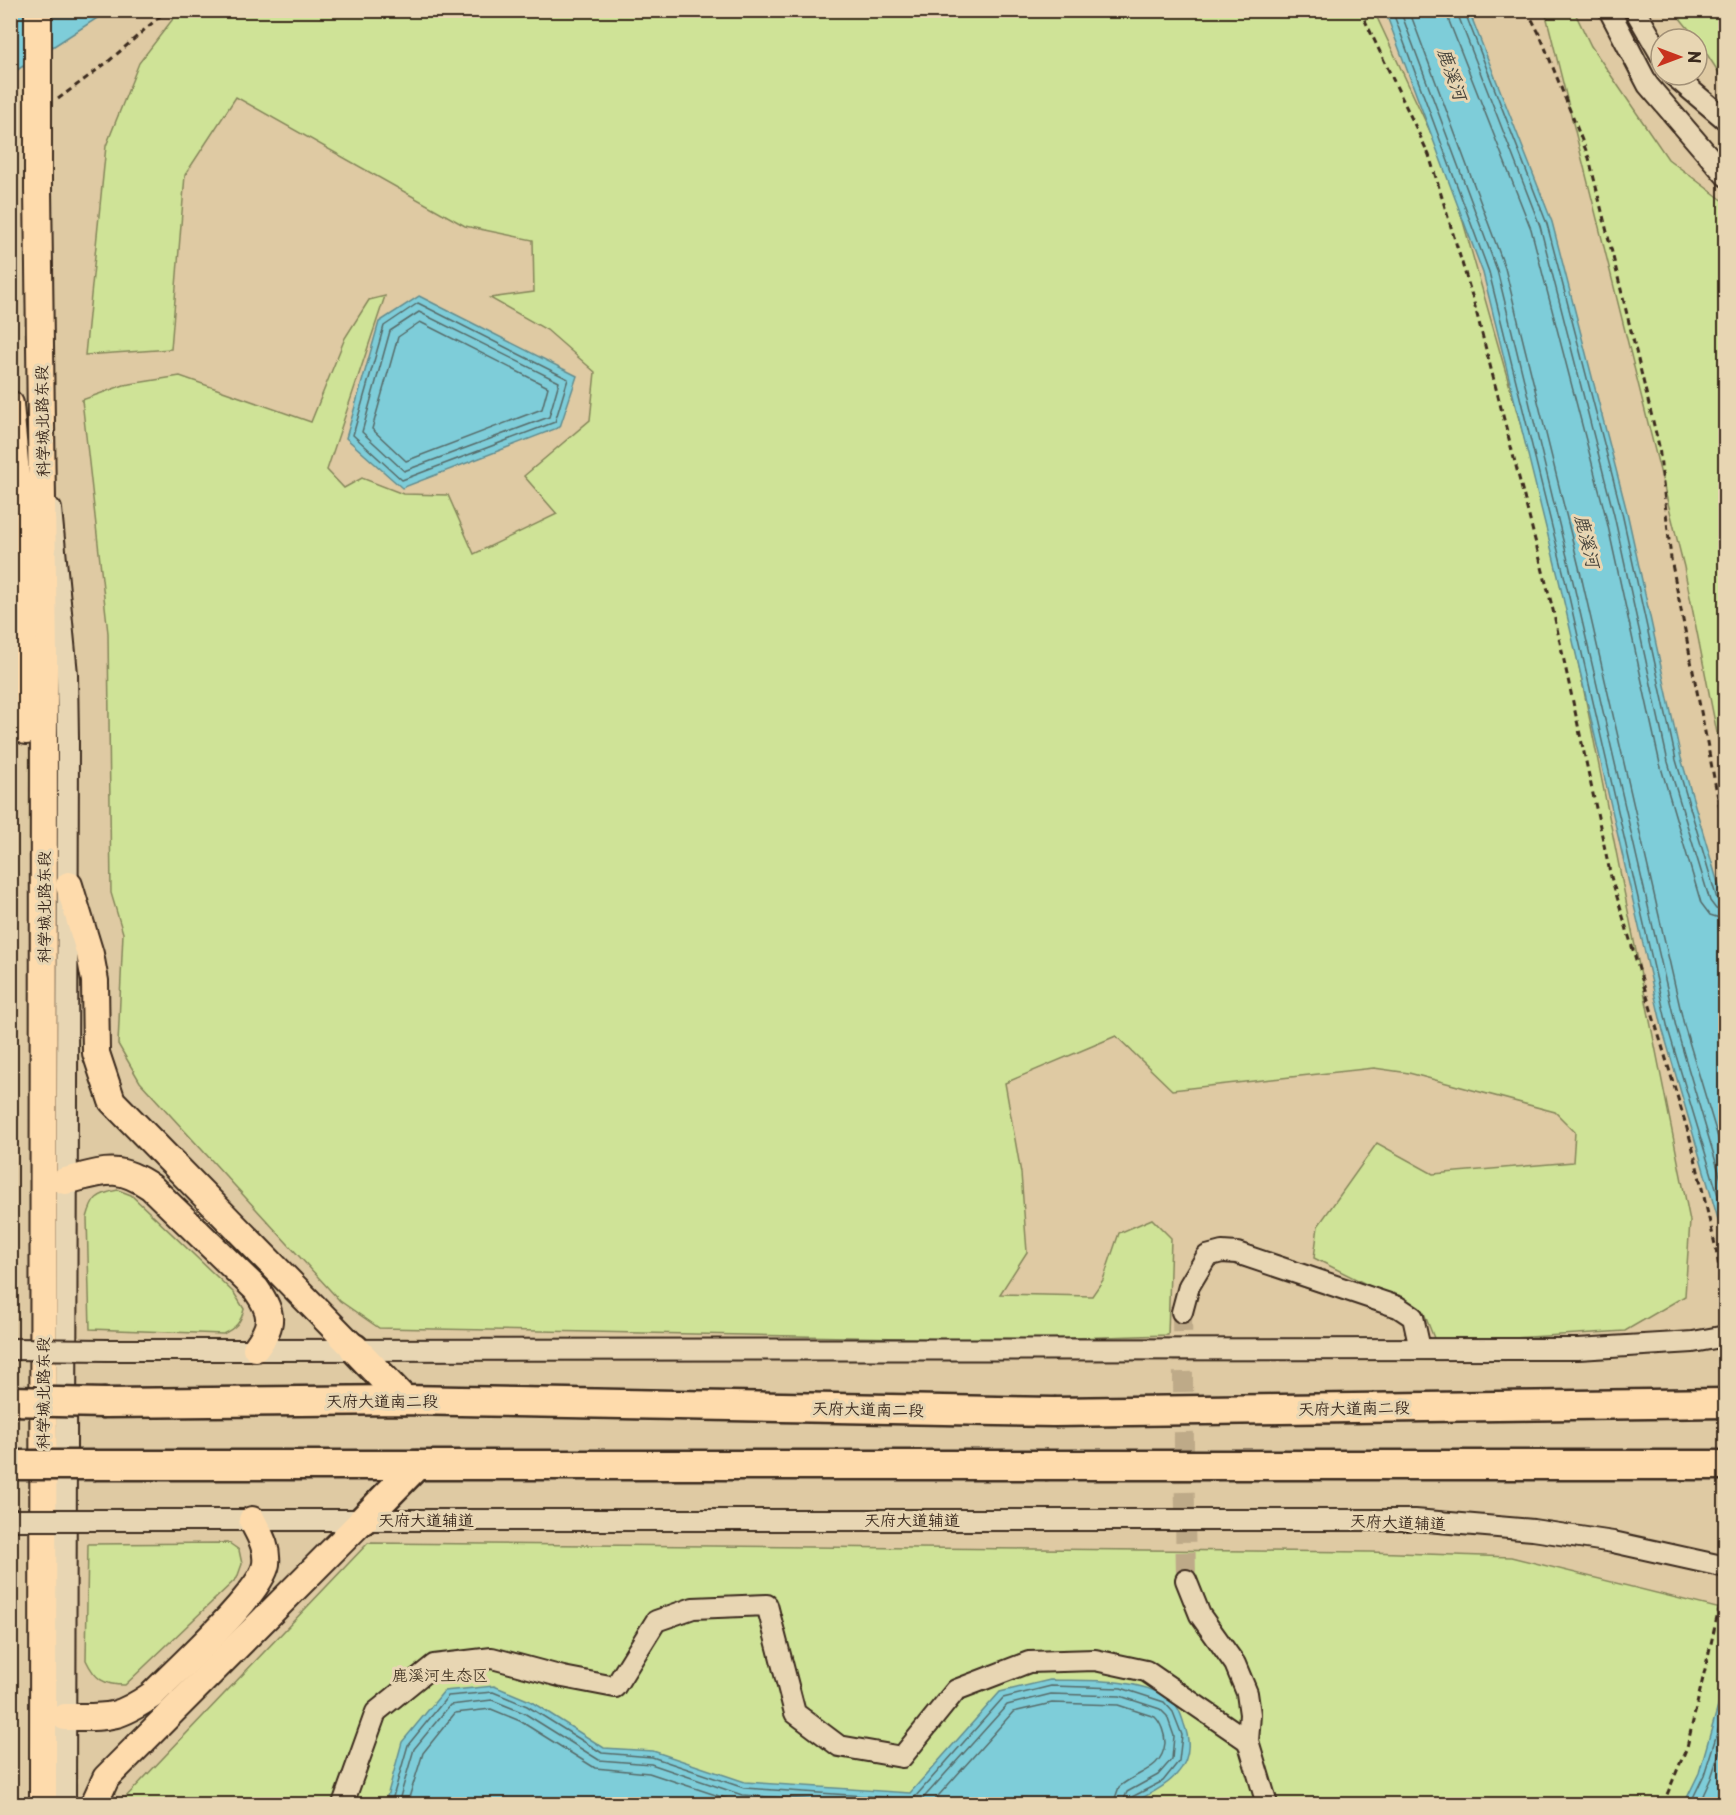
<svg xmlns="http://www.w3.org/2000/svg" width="1736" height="1815" font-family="'Playpen Sans','LXGW WenKai TC',sans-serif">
	<rect width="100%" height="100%" fill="#dfcaa3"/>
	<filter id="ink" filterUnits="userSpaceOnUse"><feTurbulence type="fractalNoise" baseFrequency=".0167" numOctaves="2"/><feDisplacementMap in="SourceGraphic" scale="12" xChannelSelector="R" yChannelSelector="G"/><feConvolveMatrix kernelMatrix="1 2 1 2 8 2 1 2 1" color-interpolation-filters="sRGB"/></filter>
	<g filter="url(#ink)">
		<g fill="#cfe397" stroke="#85865a" stroke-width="1.5">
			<polygon points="179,11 1374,11 1449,172 1555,546 1690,1221 1685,1296 1625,1331 1436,1343 1424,1313 1314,1258 1318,1226 1377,1143 1433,1174 1573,1162 1575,1132 1555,1112 1409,1073 1374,1068 1172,1090 1116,1036 1005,1083 1021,1173 1027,1252 1000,1294 1092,1296 1103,1280 1119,1233 1152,1219 1171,1238 1168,1335 1010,1340 379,1328 340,1301 140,1082 118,1044 123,933 111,893 108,633 82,400 124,385 180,376 311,422 345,338 369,300 385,296 327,470 344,488 362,478 403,494 448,495 474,554 557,514 524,476 590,420 595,372 547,330 490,298 534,292 533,240 465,226 236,97 185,175 171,349 85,355 106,146 139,63"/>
			<polygon points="1545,11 1574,11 1591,46 1668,159 1725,202 1725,773 1684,567"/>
			<polygon points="1674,11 1725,11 1725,82 1697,39"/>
			<path d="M118,1190L131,1195L234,1293L244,1309C241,1323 235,1328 223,1334L90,1329L87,1218C92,1198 97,1194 118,1190Z"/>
			<path d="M229,1543L239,1550L242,1564L237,1578L125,1685C103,1685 95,1679 86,1660L88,1544Z"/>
			<polygon points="368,1543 1370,1552 1511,1557 1725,1610 1725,1804 123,1804 123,1800"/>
		</g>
		<g fill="#7ecdd9" stroke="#638c8e" stroke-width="1.5">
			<polygon points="11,11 108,11 11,74"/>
			<polygon points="1385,11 1469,11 1552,222 1627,512 1681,758 1725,907 1725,1243 1663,1031 1558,576 1483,273"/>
			<polygon points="419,296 577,376 560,427 402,488 346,438 379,322"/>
			<path d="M1050,1680C1088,1681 1133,1677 1167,1697C1177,1702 1181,1714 1184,1724C1201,1769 1165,1787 1130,1804H385L402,1742L444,1691L494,1686L530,1701L604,1748L653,1751L745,1782L910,1793L1000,1692Z"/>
			<polygon points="1725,1682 1725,1804 1684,1804 1699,1773"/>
		</g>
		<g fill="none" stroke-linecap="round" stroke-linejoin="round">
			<g stroke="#566b69" stroke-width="1.5">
				<polyline points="1392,10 1489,272 1564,575 1668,1029 1726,1222"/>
				<polyline points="1400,10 1497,270 1571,573 1676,1027 1726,1196"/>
				<polyline points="1409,10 1505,268 1580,571 1684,1025 1726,1164"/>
				<polyline points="1447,10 1449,21 1531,229 1606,517 1660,764 1701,903 1710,915 1726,920"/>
				<polyline points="1456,10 1540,226 1614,515 1668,762 1710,901 1716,909 1726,911"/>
				<polyline points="1464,10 1547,224 1622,513 1676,760 1717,899 1726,904"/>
				<polygon points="418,303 568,379 555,422 402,480 353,435 384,326"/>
				<polygon points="419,312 559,382 549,417 404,471 362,432 390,331"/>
				<polygon points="420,322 548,387 542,409 406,461 372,429 398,337"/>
				<polyline points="391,1804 408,1745 448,1696 493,1692 527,1706 602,1753 652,1757 744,1788 910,1799 915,1797 1003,1698 1051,1686 1121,1688 1164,1702 1173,1712 1182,1735 1179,1761 1163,1781 1132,1797 1129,1804"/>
				<polyline points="398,1804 414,1749 450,1705 492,1700 524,1713 599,1760 651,1764 742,1795 875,1804"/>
				<polyline points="407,1804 423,1753 455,1713 491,1709 520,1721 595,1768 649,1773 743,1804"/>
				<polyline points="918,1804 1007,1705 1051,1694 1120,1696 1160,1709 1167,1716 1174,1736 1172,1759 1158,1775 1127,1792 1122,1804"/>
				<path d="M931,1804L1013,1712L1052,1703L1118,1705L1155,1717C1161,1723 1165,1734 1165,1743C1162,1771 1137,1771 1119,1787L1113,1804"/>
				<polyline points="1690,1804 1704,1775 1726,1705"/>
				<polyline points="1699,1804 1711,1778 1726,1731"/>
			</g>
			<polyline stroke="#beaa88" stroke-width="20" stroke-dasharray="20 10" stroke-linecap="butt" points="1182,1312 1186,1580"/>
			<defs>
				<g id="minor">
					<polyline points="1609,10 1648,85 1726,176"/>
					<polyline points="1635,10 1661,55"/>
					<polyline points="1673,75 1726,120"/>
					<polyline points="51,509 67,674 68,739 65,1804"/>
					<polyline points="1182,1312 1189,1286 1207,1256 1222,1252 1237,1253 1398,1307 1413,1317 1420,1349"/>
					<polyline points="108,1350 1578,1349 1693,1342 1726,1336"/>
					<polyline points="94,1520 1415,1520 1533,1530 1613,1542 1726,1567"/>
					<polyline points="1186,1580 1200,1615 1235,1664 1247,1693 1250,1714 1248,1741 1267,1804"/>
					<polyline points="343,1804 376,1712 434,1665 492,1658 563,1677 615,1687 656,1621 693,1608 767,1605 795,1713 839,1746 902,1757 956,1690 1029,1662 1095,1660 1146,1671 1248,1741"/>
				</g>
				<g id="major">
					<polyline points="38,189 44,657 43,1804"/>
					<polyline points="10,404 21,534 26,731"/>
					<polyline points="69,885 90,954 95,981 96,1053 112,1101 354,1348"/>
					<path d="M65,1181C103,1172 117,1163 151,1187L256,1289C273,1313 274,1324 256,1348"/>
					<path d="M65,1717C107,1717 116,1720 152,1695C176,1670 262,1593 266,1564C268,1547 259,1534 252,1520"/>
					<polyline points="94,1804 106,1778 363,1520"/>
				</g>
				<g id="highway">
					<polyline points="354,1348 404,1400"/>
					<polyline points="105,1403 404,1400 1054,1412"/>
					<polyline points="96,1465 1045,1465"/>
					<polyline points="363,1520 417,1465"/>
				</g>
			</defs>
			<use href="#minor" stroke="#3b2a1e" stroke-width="24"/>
			<use href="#major" stroke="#3b2a1e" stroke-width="30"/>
			<use href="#highway" stroke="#3b2a1e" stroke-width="33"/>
			<g stroke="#3b2a1e" stroke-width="3" stroke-dasharray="6 4.5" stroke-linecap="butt">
				<polyline points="1360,10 1429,155 1473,299 1553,610 1611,877 1692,1145 1716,1249 1726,1313"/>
				<polyline points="1527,10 1540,35 1589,158 1659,446 1671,559 1726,839"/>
				<polyline points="58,99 109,61 167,10"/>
				<polyline points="1663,1804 1687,1747 1725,1583"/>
			</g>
			<use href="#minor" stroke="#e8d6b3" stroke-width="20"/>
			<use href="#major" stroke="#fedbac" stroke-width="26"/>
			<use href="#highway" stroke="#fedbac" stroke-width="28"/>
			<defs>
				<g id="minor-bridge">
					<polyline points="10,1349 108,1350"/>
					<polyline points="10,1520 94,1520"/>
				</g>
				<polyline id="major-bridge" points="38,10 38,189"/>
				<g id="highway-bridge">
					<polyline points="10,1401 105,1403"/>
					<polyline points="1054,1412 1726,1403"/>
					<polyline points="10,1465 96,1465"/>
					<polyline points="1045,1465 1726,1465"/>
				</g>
			</defs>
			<use href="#minor-bridge" stroke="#3b2a1e" stroke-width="24" stroke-linecap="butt"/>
			<use href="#major-bridge" stroke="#3b2a1e" stroke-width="30" stroke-linecap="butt"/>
			<use href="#highway-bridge" stroke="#3b2a1e" stroke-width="33" stroke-linecap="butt"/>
			<use href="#minor-bridge" stroke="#e8d6b3" stroke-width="20"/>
			<use href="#major-bridge" stroke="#fedbac" stroke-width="26"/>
			<use href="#highway-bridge" stroke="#fedbac" stroke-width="28"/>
		</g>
	</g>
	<g text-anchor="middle" stroke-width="6" stroke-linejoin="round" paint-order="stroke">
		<g font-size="16" fill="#3b2a1e" stroke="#e8d6b3">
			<text transform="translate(42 421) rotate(-91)" y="6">科学城北路东段</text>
			<text transform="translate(44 907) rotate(-90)" y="6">科学城北路东段</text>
			<text transform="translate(43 1393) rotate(-90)" y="6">科学城北路东段</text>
			<text x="382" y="1407">天府大道南二段</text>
			<text transform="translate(1354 1408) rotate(-1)" y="6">天府大道南二段</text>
			<text transform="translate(868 1409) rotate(1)" y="6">天府大道南二段</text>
			<text x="426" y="1526">天府大道辅道</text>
			<text x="912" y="1526">天府大道辅道</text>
			<text transform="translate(1398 1522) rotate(2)" y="6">天府大道辅道</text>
		</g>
		<g font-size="16" fill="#4a3c2a" stroke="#e8d6b3">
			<text x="440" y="1681">鹿溪河生态区</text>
		</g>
		<g font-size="18" font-style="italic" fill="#45423a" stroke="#e8d6b3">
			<text transform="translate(1452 74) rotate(71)" y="6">鹿溪河</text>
			<text transform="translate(1587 541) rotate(76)" y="6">鹿溪河</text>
		</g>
	</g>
	<rect width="1736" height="1815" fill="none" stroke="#e8d6b3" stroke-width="36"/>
	<rect x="18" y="18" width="1700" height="1779" fill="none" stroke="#3b2a1e" stroke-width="2" filter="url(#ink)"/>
	<g transform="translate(1679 57) rotate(90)"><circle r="28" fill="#e8d6b3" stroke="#a39177" stroke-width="1.5"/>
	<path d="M0-4.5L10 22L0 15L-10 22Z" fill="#c8321e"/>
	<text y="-9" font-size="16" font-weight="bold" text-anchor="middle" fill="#3b2a1e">N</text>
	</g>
</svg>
